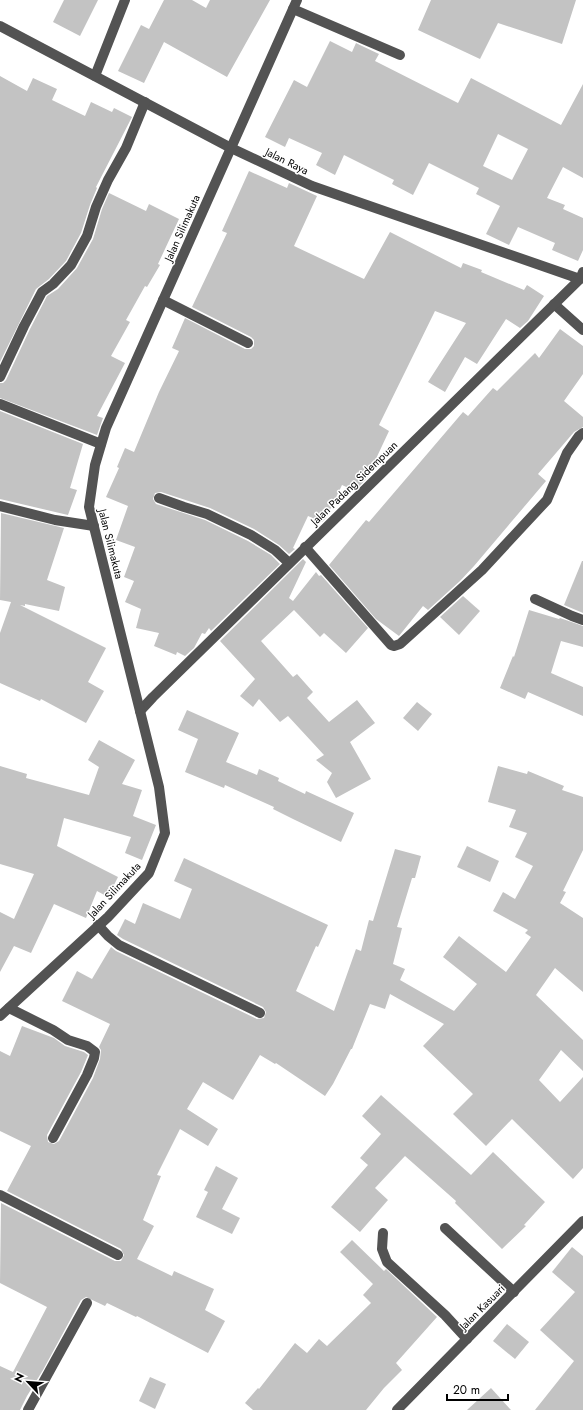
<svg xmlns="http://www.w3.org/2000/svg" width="583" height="1410" font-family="Jost,sans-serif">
	<rect width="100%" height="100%" fill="#fff"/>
	<g fill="#c3c3c3" fill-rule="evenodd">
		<polygon points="64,0 98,0 80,36 53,22"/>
		<polygon points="164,0 192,0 206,8 210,0 270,0 227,77 164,42 144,83 118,71 141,25 149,29"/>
		<polygon points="431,0 576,0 562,44 498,23 480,59 418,30"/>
		<path d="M330,41L352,52L356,43L362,46L379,54L375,61L458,103L471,78L561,125L583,84V178L563,167L547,198L565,205L563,209L583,218V250L578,261L552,250L555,243L518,227L509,245L486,234L500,206L476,194L479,188L429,163L413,195L392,184L394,180L344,155L335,175L316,165L322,153L289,138L285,147L265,137L294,80L307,87ZM498,134L528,149L512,180L483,166Z"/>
		<polygon points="0,76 27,91 33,78 57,89 52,100 85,116 91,102 112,112 114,108 132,117 96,187 97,188 90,205 81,233 66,261 49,279 36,289 0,362"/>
		<polygon points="249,171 287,188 289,183 317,196 294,246 364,279 390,232 461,268 463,263 482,270 481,272 524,290 527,285 544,296 528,321 520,328 506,319 477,364 465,357 445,392 428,382 466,323 435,311 379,425 389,431 367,478 355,491 342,485 326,518 322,522 308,516 293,548 295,549 289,554 279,545 254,529 210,508 161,492 155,493 153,499 156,504 205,520 248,541 271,555 280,564 211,631 209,628 205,634 202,633 194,648 185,656 177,652 176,655 154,646 159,633 136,628 141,609 125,602 134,581 124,577 135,547 116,540 128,506 106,497 119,468 117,467 125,448 134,452 159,392 179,351 172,348 185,318 245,349 251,349 254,346 254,340 251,337 192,307 227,233 222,231"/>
		<polygon points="109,193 146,211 149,204 179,219 158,264 160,265 147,287 145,286 126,320 130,322 111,356 125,363 97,416 103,418 97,435 0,398 0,383 3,383 6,380 30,329 47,296 58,289 77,268 93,239 102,209"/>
		<polygon points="560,329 583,346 583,374 564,401 583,417 583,427 574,432 538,474 546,481 474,566 460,581 428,610 423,606 399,636 376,619 329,565 366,520 369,522 463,412 468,416 493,388 497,391 535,353 539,358"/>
		<polygon points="0,411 83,444 70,488 77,490 68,515 0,499"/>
		<polygon points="1,513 64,528 47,580 65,587 59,611 25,604 25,606 20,605 106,648 88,682 104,691 86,723 41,699 40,701 0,683 0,633 11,602 0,600"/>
		<polygon points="303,559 306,562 289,598 293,601 316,572 319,576 321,575 368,628 346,653 324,633 320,637 294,610 261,641 293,677 297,674 313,692 307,698 329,722 357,700 375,723 350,742 371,779 336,798 327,782 332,773 316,760 324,755 288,716 280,722 259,699 253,707 240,696 255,679 220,641"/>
		<polygon points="582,561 583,561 583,613 564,605"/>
		<polygon points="463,596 480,611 459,635 440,617"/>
		<polygon points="529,610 559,619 560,618 583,626 583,647 561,641 551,673 583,687 583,716 528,692 525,699 500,688 513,656 514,657"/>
		<polygon points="417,702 432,714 418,731 403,718"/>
		<polygon points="187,710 239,733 226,762 257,775 259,769 279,778 278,781 305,794 306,791 354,813 341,842 293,819 273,809 274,807 225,785 224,788 185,772 198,739 178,730"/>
		<polygon points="99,740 135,760 122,784 142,790 133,816 156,825 142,860 125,853 131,837 64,818 57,846 118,877 108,897 97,891 86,918 54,904 31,953 14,946 0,972 0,912 14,919 34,874 0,864 0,766 27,774 26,778 89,795 99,767 88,760"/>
		<polygon points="498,766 527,774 528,771 564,786 562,790 583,797 583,850 563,891 566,892 560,903 583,918 583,992 555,968 536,995 583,1040 583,1071 561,1050 539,1080 560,1102 583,1077 583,1168 573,1179 512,1119 486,1146 453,1114 473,1094 423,1046 444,1024 390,994 385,1009 370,1004 352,1049 351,1049 333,1084 325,1096 276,1063 275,1064 260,1055 233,1100 203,1082 187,1109 218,1129 208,1146 180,1129 157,1175 161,1176 143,1220 154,1226 137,1259 172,1276 174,1271 214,1289 205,1310 225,1321 208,1353 137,1316 136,1317 107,1303 105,1306 86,1297 81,1300 43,1370 27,1396 20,1410 0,1410 0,1366 13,1372 47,1307 0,1283 1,1203 115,1261 121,1261 124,1255 121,1249 7,1191 31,1146 0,1131 0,1051 10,1056 22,1026 54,1038 65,1046 84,1052 88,1055 81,1072 47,1135 48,1142 54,1144 59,1141 93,1078 100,1059 101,1050 99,1047 110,1024 62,1001 77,971 92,979 111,947 116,951 257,1019 264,1018 266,1012 263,1007 123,939 117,935 125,919 135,924 143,903 180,919 192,889 174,881 184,858 328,925 318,947 316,946 296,991 334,1011 356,949 361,951 369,920 373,921 395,849 421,856 415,878 412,878 397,927 402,928 393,964 405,969 400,980 454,1011 477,984 443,957 459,936 506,972 531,937 525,933 528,930 493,911 503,892 515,899 533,866 515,857 527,833 509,827 516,810 488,802"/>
		<polygon points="467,846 499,861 490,882 457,867"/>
		<polygon points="381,1095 471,1175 493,1152 545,1202 524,1225 526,1226 502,1249 455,1203 456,1201 405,1156 375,1188 388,1200 360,1232 331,1207 368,1165 360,1158 381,1134 362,1116"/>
		<polygon points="216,1166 238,1178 222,1209 240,1218 232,1234 196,1217 208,1192 204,1190"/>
		<polygon points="352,1240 384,1271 386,1269 437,1317 396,1363 402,1370 384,1388 366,1410 253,1410 245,1403 258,1388 259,1389 295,1343 307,1353 319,1339 327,1346 371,1303 363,1295 373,1284 340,1252"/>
		<polygon points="572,1247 583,1256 583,1410 535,1410 574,1361 540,1330 575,1292 552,1272"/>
		<polygon points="507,1324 529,1342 515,1359 493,1341"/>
		<polygon points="150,1377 166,1384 155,1409 139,1401"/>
		<polygon points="491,1388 511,1410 467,1410"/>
	</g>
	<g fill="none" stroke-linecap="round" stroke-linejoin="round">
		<g stroke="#535353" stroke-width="10">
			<polyline points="293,9 400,55"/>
			<polyline points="0,26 231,148 312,186 580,279"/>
			<polyline points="95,76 125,0"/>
			<polyline points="163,300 248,343"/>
			<polyline points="554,304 583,330"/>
			<polyline points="0,377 24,326 42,292 53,284 71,265 87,236 96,207 108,180 126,148 145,102"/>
			<polyline points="0,404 101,444"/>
			<polyline points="159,498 184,507 207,514 251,535 275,550 289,563"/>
			<polyline points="0,506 55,520 94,526"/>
			<polyline points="305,547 391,645 394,646 400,644 482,570 547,500 567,453 579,436 583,433"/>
			<polyline points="535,599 572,616 583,620"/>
			<polyline points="140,711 153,697 580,279 583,272"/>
			<polyline points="98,925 108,936 119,945 260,1013"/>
			<polyline points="9,1008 53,1030 68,1040 87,1046 95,1052 94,1058 87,1075 53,1138"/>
			<polyline points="0,1016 108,917 149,873 165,833 159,787 89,507 95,465 106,428 297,0"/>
			<polyline points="0,1195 118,1255"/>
			<polyline points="445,1228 514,1292"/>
			<polyline points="383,1233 382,1249 387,1262 445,1315 467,1339"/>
			<polyline points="28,1410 87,1303"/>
			<polyline points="397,1410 583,1221"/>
		</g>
	</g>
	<g text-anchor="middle" stroke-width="3" stroke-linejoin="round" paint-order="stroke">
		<g font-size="11" fill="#000" stroke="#fff">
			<text transform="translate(287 161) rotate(26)" y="4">Jalan Raya</text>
			<text transform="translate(182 228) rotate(-66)" y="4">Jalan Silimakuta</text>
			<text transform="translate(354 483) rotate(-44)" y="4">Jalan Padang Sidempuan</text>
			<text transform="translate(111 544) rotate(76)" y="4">Jalan Silimakuta</text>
			<text transform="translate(114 890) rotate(-47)" y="4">Jalan Silimakuta</text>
			<text transform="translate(482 1307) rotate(-45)" y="4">Jalan Kasuari</text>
		</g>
	</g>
	<g transform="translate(28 1382) rotate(296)" stroke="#ffffff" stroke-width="3" paint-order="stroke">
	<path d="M0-3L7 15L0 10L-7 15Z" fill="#000000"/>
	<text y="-6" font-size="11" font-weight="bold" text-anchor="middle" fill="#000000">N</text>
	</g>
	<path d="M447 1394v6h61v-6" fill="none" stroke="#000000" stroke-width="2"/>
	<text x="453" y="1394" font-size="12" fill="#000000" stroke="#ffffff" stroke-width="3" paint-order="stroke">20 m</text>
</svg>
